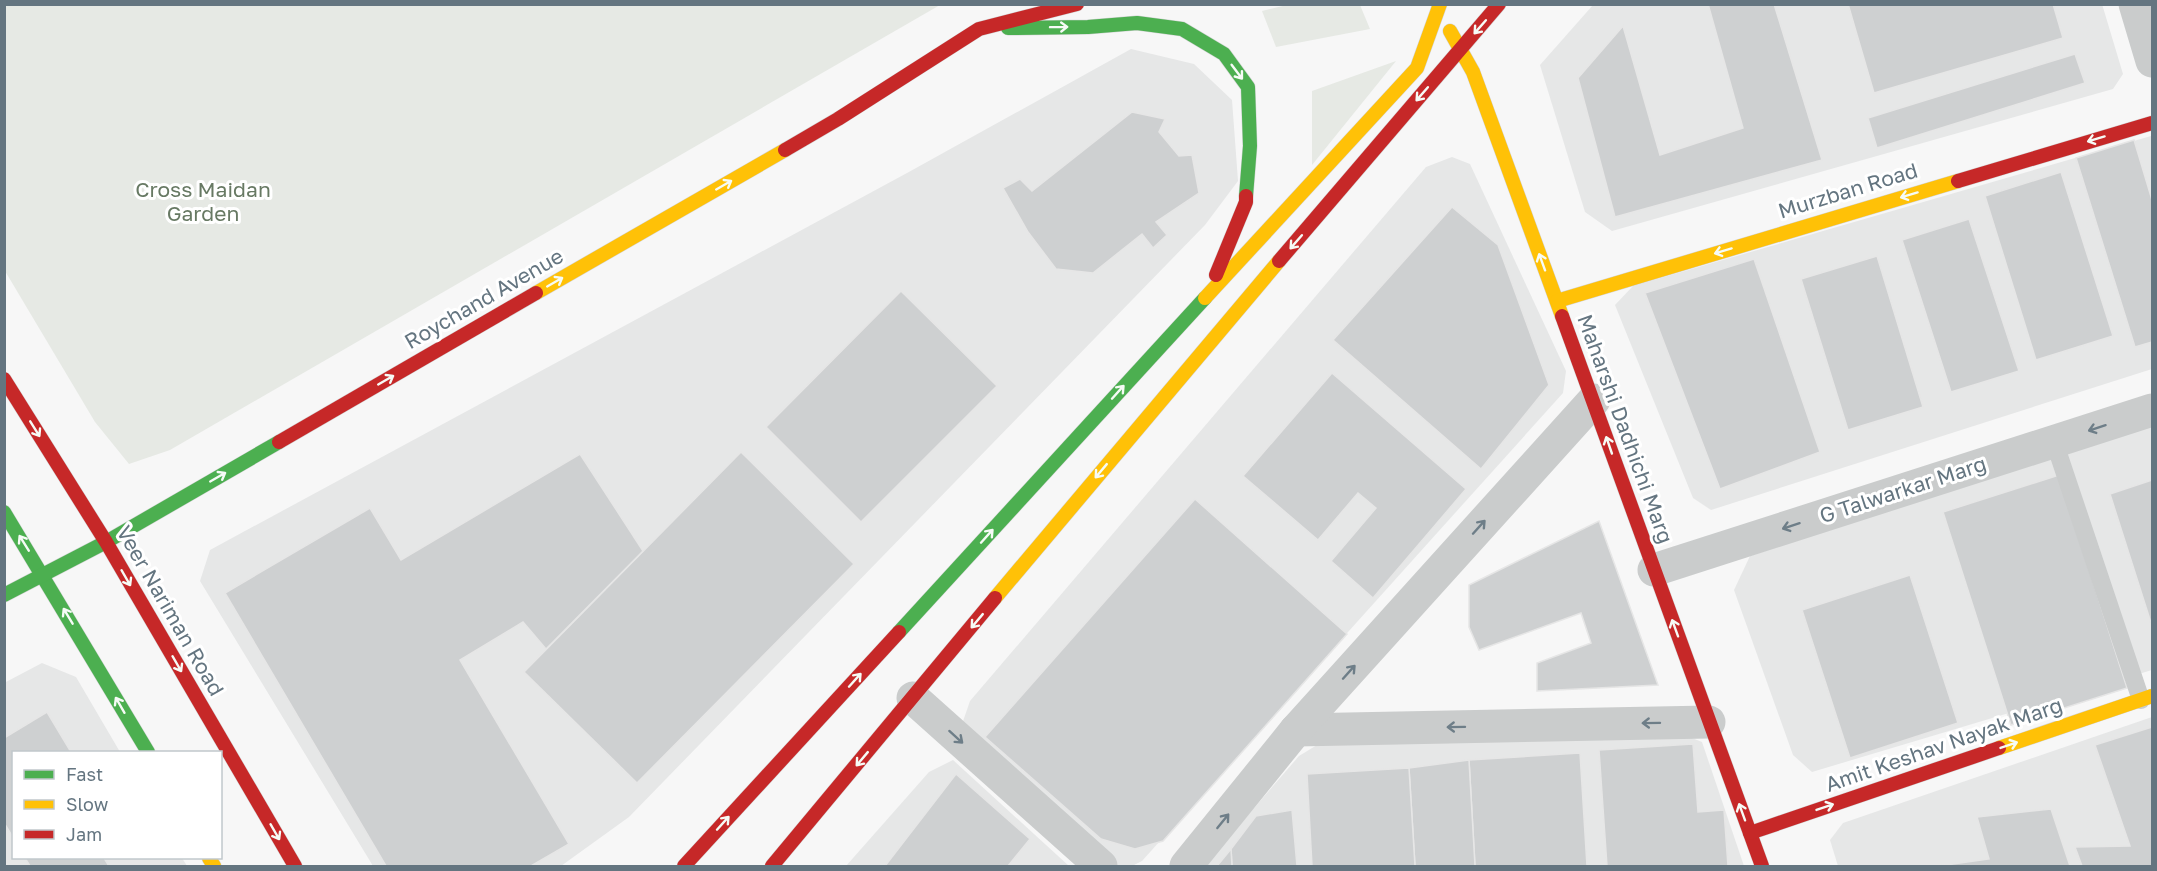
<svg xmlns="http://www.w3.org/2000/svg" width="2157" height="871" font-family="'Golos Text',sans-serif">
	<rect width="100%" height="100%" fill="#f7f7f7"/>
	<g fill="#e6e7e7">
		<polygon points="2102,4 2123,74 2113,89 1612,231 1585,212 1540,65 1593,5"/>
		<polygon points="1131,49 1194,64 1232,100 1238,181 1205,225 629,817 561,866 373,866 200,581 210,550 907,173"/>
		<polygon points="2151,136 2152,369 1711,510 1693,498 1615,305 1633,286"/>
		<polygon points="1452,157 1470,164 1566,371 1563,393 1142,861 1132,866 1106,866 961,727 970,701 1426,167"/>
		<polygon points="2152,421 2152,670 1812,772 1793,755 1734,590 1750,556"/>
		<polygon points="42,663 76,677 120,752 14,752 14,858 182,858 187,866 5,866 4,683"/>
		<polygon points="2152,717 2152,866 1838,866 1830,840 1843,823"/>
		<polygon points="1682,734 1702,742 1744,866 1204,866 1299,756 1317,745"/>
		<polygon points="953,760 1069,866 846,866 929,772"/>
	</g>
	<g fill="#e6e9e4">
		<polygon points="4,5 5,4 940,5 170,450 129,464 95,422 5,271"/>
		<polygon points="1287,5 1360,5 1370,29 1276,47 1262,11"/>
		<polygon points="1396,61 1312,165 1312,91"/>
	</g>
	<g fill="#ced0d1" stroke="#e6e6e6" stroke-width="1.5">
		<polygon points="1708,4 1774,4 1822,160 1615,217 1578,78 1623,26 1660,155 1743,128"/>
		<polygon points="1848,4 2053,4 2063,38 1874,93"/>
		<polygon points="2075,54 2085,83 1877,148 1868,118"/>
		<polygon points="1132,112 1165,119 1159,132 1179,156 1192,155 1199,193 1156,222 1167,235 1153,248 1142,234 1093,273 1056,269 1028,232 1003,188 1020,179 1032,191"/>
		<polygon points="2134,140 2152,200 2152,342 2135,347 2076,158"/>
		<polygon points="2061,172 2113,336 2036,360 1985,196"/>
		<polygon points="1452,207 1498,245 1549,385 1481,469 1333,340"/>
		<polygon points="1969,219 2019,371 1951,392 1902,240"/>
		<polygon points="1877,256 1923,407 1848,430 1801,279"/>
		<polygon points="1754,259 1820,452 1720,489 1645,293"/>
		<polygon points="901,291 997,386 861,522 766,427"/>
		<polygon points="1332,373 1466,489 1373,598 1331,561 1376,508 1358,493 1318,540 1243,476"/>
		<polygon points="741,452 854,564 637,783 524,672"/>
		<polygon points="580,454 643,551 546,649 523,622 460,660 569,844 531,866 386,866 225,593 370,508 401,560"/>
		<polygon points="2059,475 2127,688 2011,725 1943,512"/>
		<polygon points="2152,480 2152,626 2110,494"/>
		<polygon points="1195,499 1347,634 1163,841 1135,849 1101,839 985,737"/>
		<polygon points="1599,521 1658,685 1537,691 1537,663 1591,643 1581,613 1479,650 1469,627 1469,585"/>
		<polygon points="1910,575 1958,723 1850,758 1802,610"/>
		<polygon points="47,712 71,752 14,752 14,839 6,826 4,827 4,738"/>
		<polygon points="2152,727 2152,866 2082,866 2075,847 2130,846 2095,745"/>
		<polygon points="1693,744 1698,812 1724,810 1728,866 1607,866 1599,750"/>
		<polygon points="1580,753 1587,866 1475,866 1469,760"/>
		<polygon points="1469,760 1475,866 1415,866 1409,768"/>
		<polygon points="1409,768 1415,866 1312,866 1307,774"/>
		<polygon points="956,774 1030,839 1008,866 885,866"/>
		<polygon points="2051,809 2070,866 1939,866 1989,859 1977,817"/>
		<polygon points="1292,810 1297,866 1232,866 1231,849 1256,816"/>
		<polygon points="1231,849 1232,866 1217,866"/>
		<polygon points="25,858 104,858 109,866 30,866"/>
	</g>
	<g fill="none" stroke-linecap="round" stroke-linejoin="round">
		<defs>
			<g id="fast">
				<polyline points="1008,28 1088,27 1137,23 1182,29 1224,54 1248,87 1250,146 1246,196"/>
				<polyline points="4,512 148,752"/>
				<polyline points="4,595 106,542 279,442"/>
				<polyline points="899,632 1205,298"/>
			</g>
			<g id="slow">
				<polyline points="1450,31 1473,72 1562,316"/>
				<polyline points="536,293 785,150"/>
				<polyline points="1205,298 1417,68 1440,4"/>
				<polyline points="1557,301 1958,181"/>
				<polyline points="995,598 1279,261"/>
				<polyline points="1999,748 2152,696"/>
				<polyline points="209,858 214,866"/>
			</g>
			<g id="jam">
				<polyline points="785,150 838,119 979,29 1077,4"/>
				<polyline points="1958,181 2152,123"/>
				<polyline points="1279,261 1499,4"/>
				<polyline points="1216,275 1246,202 1246,196"/>
				<polyline points="1562,316 1762,866"/>
				<polyline points="4,379 106,542 295,866"/>
				<polyline points="279,442 536,293"/>
				<polyline points="1750,833 1999,748"/>
				<polyline points="684,866 899,632"/>
				<polyline points="772,866 995,598"/>
			</g>
		</defs>
		<use href="#fast" stroke="#d3d4d5" stroke-width="15"/>
		<use href="#slow" stroke="#d3d4d5" stroke-width="15"/>
		<use href="#jam" stroke="#d3d4d5" stroke-width="15"/>
		<polyline stroke="#cacccc" stroke-width="18" points="2054,441 2141,700"/>
		<g stroke="#cacccc" stroke-width="33">
			<polyline points="2135,4 2152,61"/>
			<polyline points="1654,570 2152,410"/>
			<polyline points="913,698 1101,866"/>
			<polyline points="1296,730 1709,722"/>
			<polyline points="1186,866 1296,730 1594,400"/>
		</g>
		<use href="#fast" stroke="#4caf50" stroke-width="14"/>
		<use href="#slow" stroke="#ffc107" stroke-width="14"/>
		<use href="#jam" stroke="#c62828" stroke-width="14"/>
	</g>
	<defs><path id="oneway-shaft" d="M-6 0H5M1.5-3L5.5 0L1.5 3" fill="none" stroke-width="1.6" stroke-linecap="round" stroke-linejoin="round" transform="scale(1.5)"/></defs>
	<g stroke="#f6fbf6">
		<use href="#oneway-shaft" transform="translate(1059 27) rotate(-1)"/>
		<use href="#oneway-shaft" transform="translate(1480 27) rotate(131)"/>
		<use href="#oneway-shaft" transform="translate(1237 72) rotate(53)"/>
		<use href="#oneway-shaft" transform="translate(1422 94) rotate(131)"/>
		<use href="#oneway-shaft" transform="translate(2096 139) rotate(163)"/>
		<use href="#oneway-shaft" transform="translate(724 185) rotate(-30)"/>
		<use href="#oneway-shaft" transform="translate(1909 195) rotate(163)"/>
		<use href="#oneway-shaft" transform="translate(1296 242) rotate(131)"/>
		<use href="#oneway-shaft" transform="translate(1723 251) rotate(163)"/>
		<use href="#oneway-shaft" transform="translate(1542 262) rotate(-110)"/>
		<use href="#oneway-shaft" transform="translate(555 282) rotate(-30)"/>
		<use href="#oneway-shaft" transform="translate(386 380) rotate(-30)"/>
		<use href="#oneway-shaft" transform="translate(1118 392) rotate(-48)"/>
		<use href="#oneway-shaft" transform="translate(35 429) rotate(58)"/>
		<use href="#oneway-shaft" transform="translate(1609 445) rotate(-109)"/>
		<use href="#oneway-shaft" transform="translate(1101 471) rotate(130)"/>
		<use href="#oneway-shaft" transform="translate(218 477) rotate(-30)"/>
		<use href="#oneway-shaft" transform="translate(987 536) rotate(-48)"/>
		<use href="#oneway-shaft" transform="translate(24 543) rotate(-122)"/>
		<use href="#oneway-shaft" transform="translate(126 578) rotate(60)"/>
		<use href="#oneway-shaft" transform="translate(68 616) rotate(-121)"/>
		<use href="#oneway-shaft" transform="translate(977 621) rotate(130)"/>
		<use href="#oneway-shaft" transform="translate(1675 628) rotate(-110)"/>
		<use href="#oneway-shaft" transform="translate(177 664) rotate(60)"/>
		<use href="#oneway-shaft" transform="translate(855 680) rotate(-48)"/>
		<use href="#oneway-shaft" transform="translate(120 705) rotate(-120)"/>
		<use href="#oneway-shaft" transform="translate(2009 745) rotate(-19)"/>
		<use href="#oneway-shaft" transform="translate(862 759) rotate(130)"/>
		<use href="#oneway-shaft" transform="translate(1825 807) rotate(-19)"/>
		<use href="#oneway-shaft" transform="translate(1742 812) rotate(-110)"/>
		<use href="#oneway-shaft" transform="translate(723 823) rotate(-48)"/>
		<use href="#oneway-shaft" transform="translate(275 832) rotate(60)"/>
	</g>
	<g stroke="#6e7e88">
		<use href="#oneway-shaft" transform="translate(2097 428) rotate(162)"/>
		<use href="#oneway-shaft" transform="translate(1791 526) rotate(162)"/>
		<use href="#oneway-shaft" transform="translate(1479 527) rotate(-48)"/>
		<use href="#oneway-shaft" transform="translate(1349 672) rotate(-48)"/>
		<use href="#oneway-shaft" transform="translate(1651 723) rotate(179)"/>
		<use href="#oneway-shaft" transform="translate(1456 727) rotate(179)"/>
		<use href="#oneway-shaft" transform="translate(956 737) rotate(42)"/>
		<use href="#oneway-shaft" transform="translate(1223 821) rotate(-51)"/>
	</g>
	<g text-anchor="middle" stroke-width="6" stroke-linejoin="round" paint-order="stroke">
		<g font-size="21" fill="#677963" stroke="#fff">
			<text x="203" y="197">Cross Maidan<tspan x="203" dy="24">Garden</tspan></text>
		</g>
		<g font-size="21" fill="#647580" stroke="#fff">
			<text transform="translate(1848 191) rotate(-17)" y="7">Murzban Road</text>
			<text transform="translate(484 299) rotate(-30)" y="7">Roychand Avenue</text>
			<text transform="translate(1625 429) rotate(70)" y="7">Maharshi Dadhichi Marg</text>
			<text transform="translate(1903 490) rotate(-18)" y="7">G Talwarkar Marg</text>
			<text transform="translate(170 611) rotate(60)" y="7">Veer Nariman Road</text>
			<text transform="translate(1944 745) rotate(-19)" y="7">Amit Keshav Nayak Marg</text>
		</g>
	</g>
	<rect width="2157" height="871" fill="none" stroke="#647580" stroke-width="12"/>
	<rect x="12" y="751" width="210" height="108" fill="#ffffff" stroke="#c1c8cc" stroke-width="1.5"/>
	<rect x="24" y="770" width="30" height="9" fill="#4caf50" stroke="#c1c8cc" stroke-width="1.5"/>
	<text x="66" y="781" font-size="18" fill="#647580">Fast</text>
	<rect x="24" y="800" width="30" height="9" fill="#ffc107" stroke="#c1c8cc" stroke-width="1.5"/>
	<text x="66" y="811" font-size="18" fill="#647580">Slow</text>
	<rect x="24" y="830" width="30" height="9" fill="#c62828" stroke="#c1c8cc" stroke-width="1.5"/>
	<text x="66" y="841" font-size="18" fill="#647580">Jam</text>
</svg>
